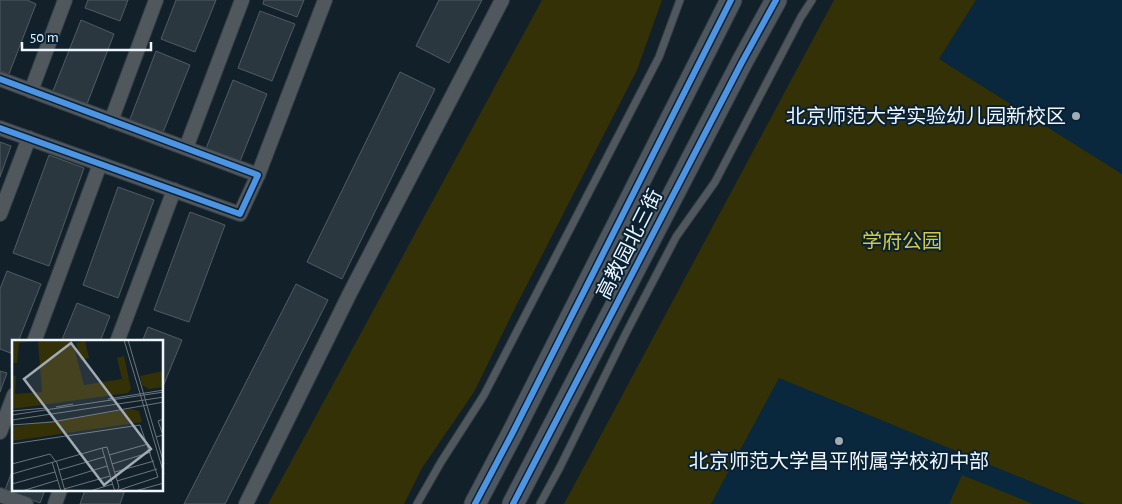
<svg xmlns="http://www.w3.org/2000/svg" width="1122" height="504" font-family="'Alegreya Sans','Noto Sans SC',sans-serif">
	<rect width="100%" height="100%" fill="#12202a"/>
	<g fill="#09283d">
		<polygon points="976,0 1122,0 1122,174 939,59"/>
		<polygon points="779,378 1085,504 711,504"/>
	</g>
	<g fill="#353106">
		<polygon points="542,0 662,0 637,70 516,306 474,392 422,468 404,504 268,504"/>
		<polygon points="834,0 976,0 939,59 1122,174 1122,504 1085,504 779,378 711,504 564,504"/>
		<polygon points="962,475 1033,504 949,504"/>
	</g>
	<g fill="#2b373f" stroke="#505c65">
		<polygon points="0,0 27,0 36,4 9,74 0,71"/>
		<polygon points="88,0 128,0 120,21 85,8"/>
		<polygon points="176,0 216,0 195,52 161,39"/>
		<polygon points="264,0 304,0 297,17 263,4"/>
		<polygon points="439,0 482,0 449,63 416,46"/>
		<polygon points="260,11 295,24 272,81 238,68"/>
		<polygon points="81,20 114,34 87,104 53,91"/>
		<polygon points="156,51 190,65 162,135 129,122"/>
		<polygon points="400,72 435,89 342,279 307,262"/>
		<polygon points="233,80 267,94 239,164 205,151"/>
		<polygon points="0,142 11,146 0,177"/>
		<polygon points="49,155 84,168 49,266 13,253"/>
		<polygon points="118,187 154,200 118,298 83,285"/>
		<polygon points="190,212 225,225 189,322 154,310"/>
		<polygon points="7,271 41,284 18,342 14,342 13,354 0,349 0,289"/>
		<polygon points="296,284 328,300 225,504 184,504"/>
		<polygon points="77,303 110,316 100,342 61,342"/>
		<polygon points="148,327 182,340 162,389 162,342 142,342"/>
		<polygon points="0,371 7,373 0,392"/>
		<polygon points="14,466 14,490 45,490 40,503 5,490"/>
		<polygon points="85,490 125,490 120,504 80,504"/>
	</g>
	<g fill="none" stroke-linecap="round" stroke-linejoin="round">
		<defs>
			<g id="lane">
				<polyline points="417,504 441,462 484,395 629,115 659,57 680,0"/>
				<polyline points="540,504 560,467 626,333 676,237 715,182 801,17 812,0"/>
			</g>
			<g id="street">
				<polyline points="0,79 258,175 240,214 0,128"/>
				<polyline points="31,91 65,0"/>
				<polyline points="111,121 156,0"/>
				<polyline points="186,148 242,0"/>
				<polyline points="258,175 325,0"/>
				<polyline points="0,214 29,138"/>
				<polyline points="34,342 100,164"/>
				<polyline points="117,342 174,190"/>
				<polyline points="0,432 14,395"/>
				<polyline points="0,495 26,504"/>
				<polyline points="55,504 60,490"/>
				<polyline points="246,504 350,293 502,0"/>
			</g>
			<g id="primary">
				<polyline points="475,504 513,432 731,0"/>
				<polyline points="513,504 742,62 776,0"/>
			</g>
		</defs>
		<use href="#lane" stroke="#323d46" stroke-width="9"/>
		<use href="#street" stroke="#323d46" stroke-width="16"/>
		<use href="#primary" stroke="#323d46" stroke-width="23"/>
		<use href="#lane" stroke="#50575d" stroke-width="7"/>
		<use href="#street" stroke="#50575d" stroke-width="14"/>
		<use href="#primary" stroke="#4e5760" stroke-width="21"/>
		<defs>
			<g id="cycleway">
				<polyline points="0,79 258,175 240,214 0,128"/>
				<polyline points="475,504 513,432 731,0"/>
				<polyline points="513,504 742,62 776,0"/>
			</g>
		</defs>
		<use href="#cycleway" stroke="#082134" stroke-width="9"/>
		<use href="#cycleway" stroke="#4d94e3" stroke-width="6"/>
	</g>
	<g fill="#a0abb4" stroke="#082134" stroke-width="2">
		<circle cx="1076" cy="116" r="5"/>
		<circle cx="839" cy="441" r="5"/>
	</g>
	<g text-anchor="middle" stroke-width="4" stroke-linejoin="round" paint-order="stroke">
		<g font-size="20" fill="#edf6fe" stroke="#082134" text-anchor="end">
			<text x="1066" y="123">北京师范大学实验幼儿园新校区</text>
			<text x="839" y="468" text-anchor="middle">北京师范大学昌平附属学校初中部</text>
		</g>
		<g font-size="20" fill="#d6c73c" stroke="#082134">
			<text x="902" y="248">学府公园</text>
		</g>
		<g font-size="20" fill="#edf6fe" stroke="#082134">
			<text transform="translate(629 244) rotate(-63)" y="7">高教园北三街</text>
		</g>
	</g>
	<g transform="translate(12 340)">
		<rect width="151" height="151" fill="#12202a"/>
		<path d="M0,0H60L72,45L110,39L105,18L112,16L119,49L116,53L0,69V35L4,36L3,54L30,52L26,1L7,3L5,23H0ZM73,1L77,18L68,20L64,3ZM151,31V47L137,49L130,45L128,36ZM119,69L127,71L130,82L0,101V87Z" fill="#353106"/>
		<path fill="none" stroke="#6a767f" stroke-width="1" d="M112,0L152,134M116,0L152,124M96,59L152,50M44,67L61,64M0,71L34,68M0,75L152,52M0,80L152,57M0,85L40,82L152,62M144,97L151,95L146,81L152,79M0,104L128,85L146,137L107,150M95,107L107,147L105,151L102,149L90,108ZM97,115L136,104M40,122L49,151M0,124L38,114L45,123L53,151M100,124L139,112M47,130L92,117M103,132L142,121M0,134L90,108M50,140L95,126M105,141L145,129M0,144L43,132M52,149L98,136M10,151L46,140M78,151L101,144M123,151L152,143"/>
		<path fill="#a0abb4" fill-opacity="0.15" stroke="#a0abb4" stroke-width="2.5" d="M59,3L139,109L92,145L12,39Z"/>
		<rect width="151" height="151" fill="none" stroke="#edf6fe" stroke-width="2.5"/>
	</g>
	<path d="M22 42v8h129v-8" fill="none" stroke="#edf6fe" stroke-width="2.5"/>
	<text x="30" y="42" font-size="15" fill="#edf6fe" stroke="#082134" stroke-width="4" paint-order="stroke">50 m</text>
</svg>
